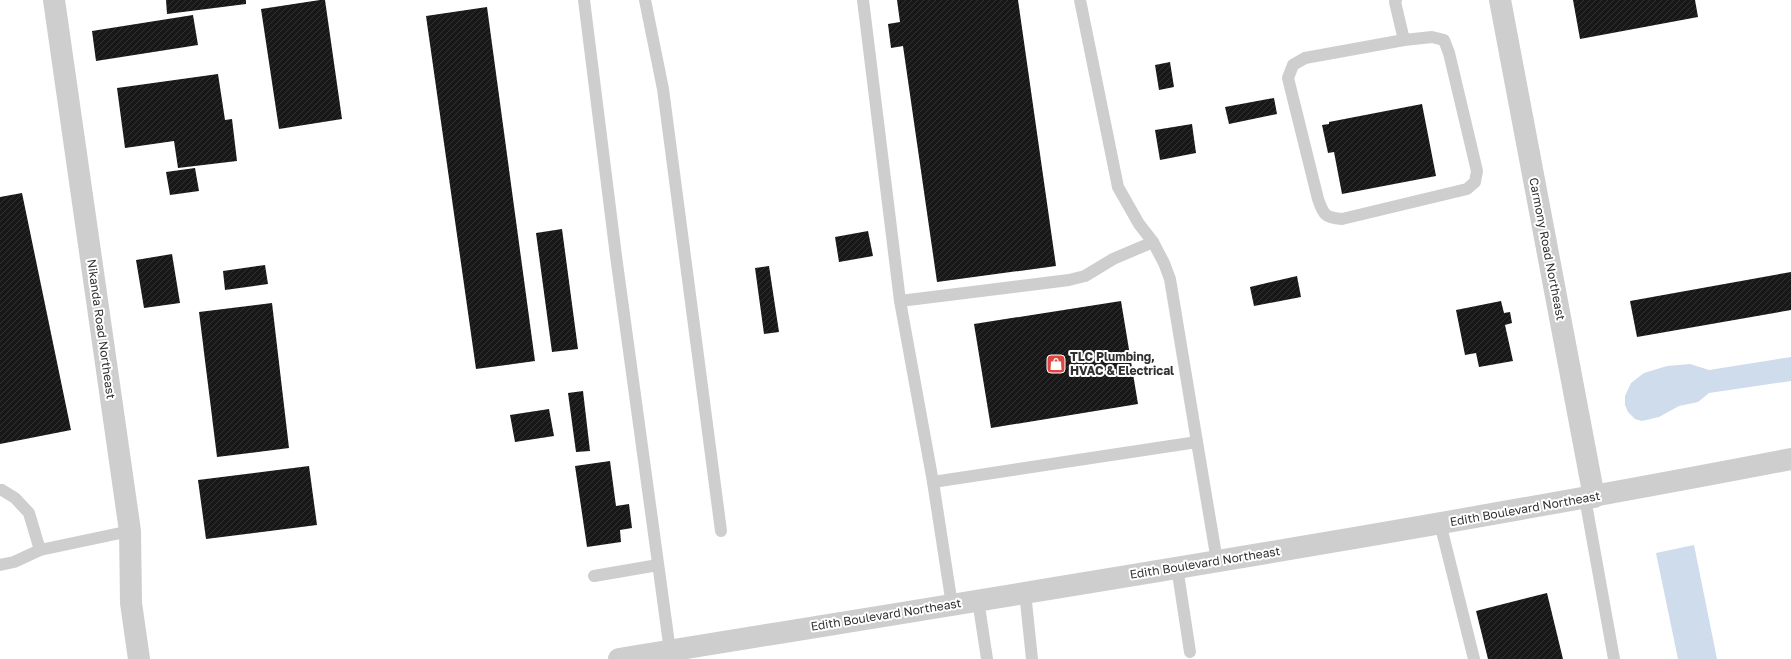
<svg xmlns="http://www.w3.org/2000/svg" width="1791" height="659" font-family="'Golos Text',sans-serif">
	<defs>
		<pattern id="building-hatch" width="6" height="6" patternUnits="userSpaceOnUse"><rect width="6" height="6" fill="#181818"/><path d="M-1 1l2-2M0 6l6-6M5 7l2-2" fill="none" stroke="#313131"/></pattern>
	</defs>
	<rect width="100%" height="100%" fill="#fff"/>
	<g fill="#cedceb">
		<polygon points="1791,357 1791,381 1709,393 1698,402 1679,406 1659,417 1642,421 1635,419 1628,412 1625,405 1625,396 1631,383 1644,373 1667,366 1690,364 1709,370"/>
		<polygon points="1694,545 1717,659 1678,659 1656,553"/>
	</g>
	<g fill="url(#building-hatch)">
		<polygon points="166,0 246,0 246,4 167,14"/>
		<polygon points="320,0 325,0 342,119 279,129 261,9"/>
		<polygon points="897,0 1018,0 1056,266 937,282 903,46 891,48 888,24 900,22"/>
		<polygon points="1573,0 1695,0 1698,17 1580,39"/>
		<polygon points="487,7 535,361 476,369 426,16"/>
		<polygon points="193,15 198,45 96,61 92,31"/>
		<polygon points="1170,62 1174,87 1159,90 1155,65"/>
		<polygon points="218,74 225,120 232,119 237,161 178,168 174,141 125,148 117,88"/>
		<polygon points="1274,98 1277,114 1229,124 1225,107"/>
		<polygon points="1422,104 1436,176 1342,194 1334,152 1328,153 1322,125 1329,124 1329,122"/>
		<polygon points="1192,124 1196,153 1160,160 1155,130"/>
		<polygon points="195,168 199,191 170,195 166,172"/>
		<polygon points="22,193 71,430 0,444 0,197"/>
		<polygon points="562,229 578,349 552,352 536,233"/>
		<polygon points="868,231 873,256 839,262 835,237"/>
		<polygon points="172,254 180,303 144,308 136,260"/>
		<polygon points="265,265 268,284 225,290 223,271"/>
		<polygon points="769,266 779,332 764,334 755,268"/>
		<polygon points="1791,272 1791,310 1637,337 1630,301"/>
		<polygon points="1297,276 1301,297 1254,306 1250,287"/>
		<polygon points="1121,301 1138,404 991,428 974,324"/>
		<polygon points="1501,301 1504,313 1510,312 1512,323 1505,325 1513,361 1479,367 1476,353 1465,355 1456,310"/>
		<polygon points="272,303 289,448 217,457 199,312"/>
		<polygon points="583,391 590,451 576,452 568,393"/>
		<polygon points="549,409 554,436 515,442 510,415"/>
		<polygon points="610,461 616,506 629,504 632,528 620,530 621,542 587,547 575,466"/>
		<polygon points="309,466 317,525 206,539 198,480"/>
		<polygon points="1547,593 1563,659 1488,659 1476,611"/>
	</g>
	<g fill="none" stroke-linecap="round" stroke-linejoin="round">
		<g stroke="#cecece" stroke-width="12">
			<polyline points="584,0 616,256 670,651"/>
			<polyline points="645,0 663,89 721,531"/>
			<polyline points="863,0 900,301 933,482"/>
			<polyline points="1080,0 1118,187 1139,224 1153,242 1164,263 1170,279 1197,442"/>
			<polyline points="1396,0 1395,2 1404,40"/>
			<path d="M1432,37L1444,40L1449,53L1477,171L1475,182L1467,189L1342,219C1325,218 1323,214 1318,199L1288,78L1293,65L1305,58L1404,40Z"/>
			<polyline points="900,301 1069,280 1085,276 1113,259 1153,242"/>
			<polyline points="0,490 2,490 15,498 29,513 40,550"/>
			<polyline points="1585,498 1614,659"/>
			<polyline points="1440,523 1474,659"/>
			<polyline points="0,565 14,562 40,550 130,531"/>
			<polyline points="1177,567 1190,652"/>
			<polyline points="594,576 658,565"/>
			<polyline points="1025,592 1032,659"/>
			<polyline points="978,600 987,659"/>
			<polyline points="952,605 933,482 1197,442 1217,561"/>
		</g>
		<g stroke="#cecece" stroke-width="22">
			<polyline points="54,0 130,531 131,603 139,659"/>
			<polyline points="1500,0 1594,497"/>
		</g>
		<path stroke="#cecece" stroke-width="22" d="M619,659C1010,595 1402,534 1791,459"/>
	</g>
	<defs>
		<symbol id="shop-square" viewBox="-11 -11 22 22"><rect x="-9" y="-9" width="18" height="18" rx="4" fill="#dc4840" stroke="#fff"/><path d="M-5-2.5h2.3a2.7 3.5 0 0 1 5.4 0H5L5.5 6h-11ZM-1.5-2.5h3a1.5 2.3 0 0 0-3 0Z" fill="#fff"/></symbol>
	</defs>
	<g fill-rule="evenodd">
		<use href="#shop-square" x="1045" y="353" width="22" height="22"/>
	</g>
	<g text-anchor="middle" stroke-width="4" stroke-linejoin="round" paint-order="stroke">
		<g font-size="12" fill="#313131" stroke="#fff">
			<text transform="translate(1547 249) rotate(79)" y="4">Carmony Road Northeast</text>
			<text transform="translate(101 329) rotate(82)" y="4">Nikanda Road Northeast</text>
			<text transform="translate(1525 509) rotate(-10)" y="4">Edith Boulevard Northeast</text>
			<text transform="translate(1205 563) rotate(-9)" y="4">Edith Boulevard Northeast</text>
			<text transform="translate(886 615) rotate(-9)" y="4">Edith Boulevard Northeast</text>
		</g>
		<g font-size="12" font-weight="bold" fill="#313131" stroke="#fff" text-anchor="start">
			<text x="1070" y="361">TLC Plumbing,<tspan x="1070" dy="14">HVAC &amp; Electrical</tspan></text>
		</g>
	</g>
</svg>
